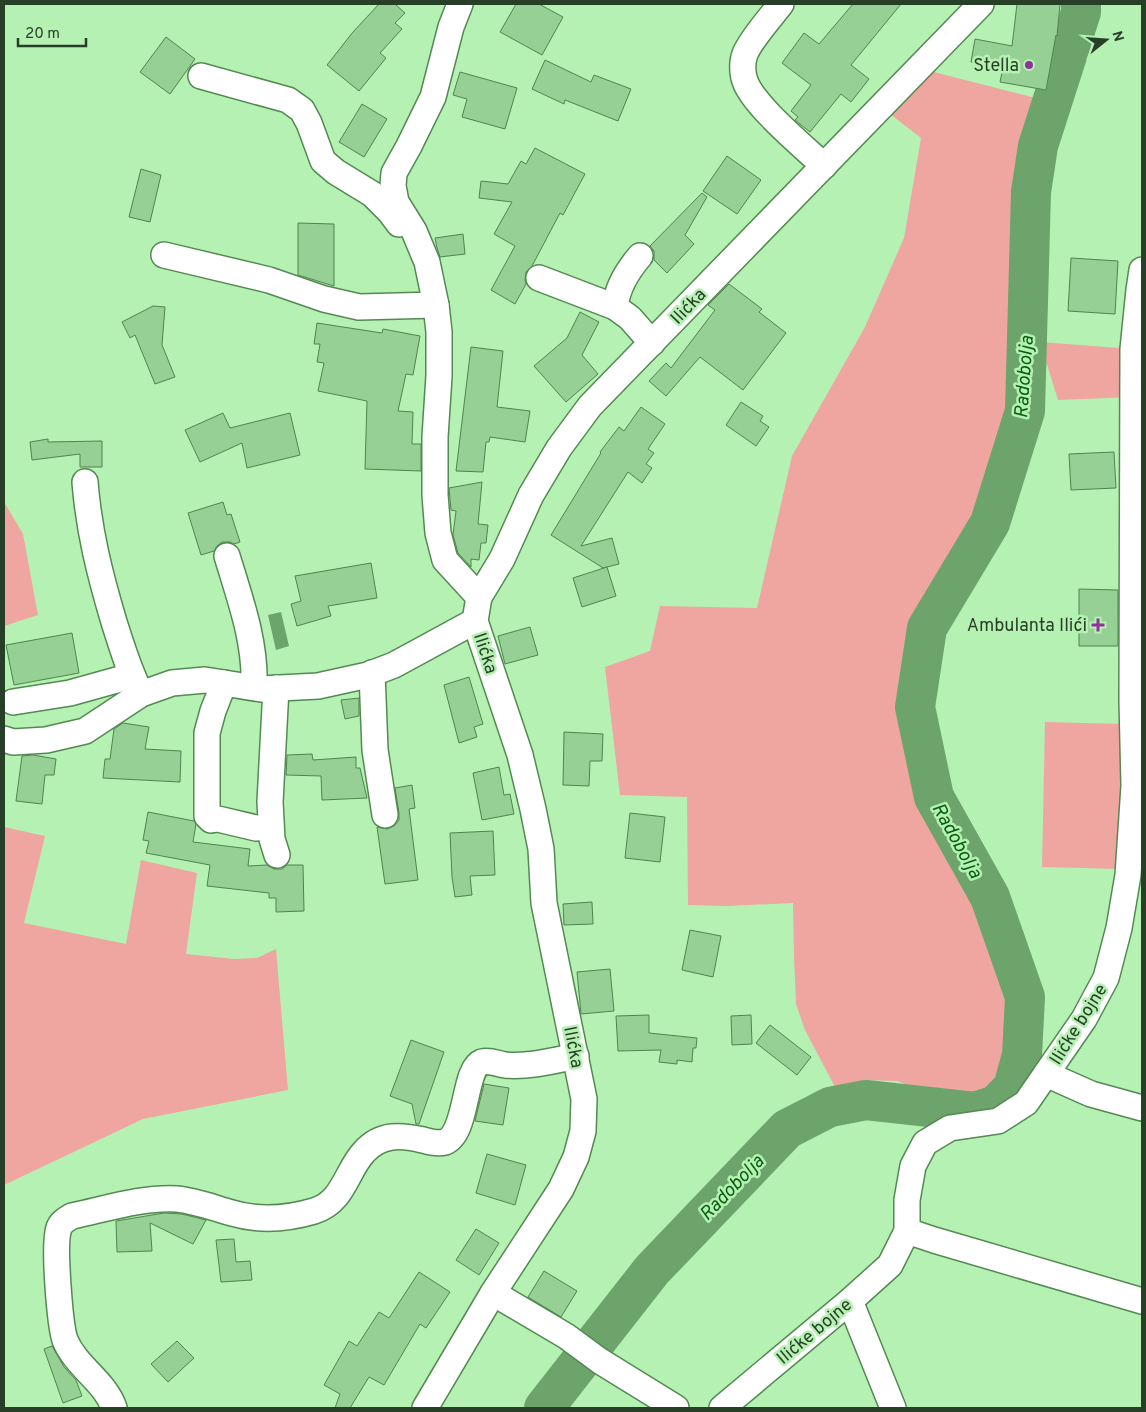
<svg xmlns="http://www.w3.org/2000/svg" width="1146" height="1412" font-family="Overpass,sans-serif">
	<rect width="100%" height="100%" fill="#b6f1b4"/>
	<g fill="#efa6a1">
		<polygon points="918,68 1044,100 1033,125 1023,178 1020,227 1019,323 1015,374 1015,421 1001,470 984,507 951,577 920,624 906,652 900,685 909,747 921,786 936,818 965,866 986,913 1003,966 1007,1004 1002,1077 997,1091 989,1097 982,1099 938,1096 897,1081 864,1080 835,1087 805,1030 796,1004 794,956 793,903 726,906 688,905 687,797 620,795 605,667 650,651 660,606 757,608 792,456 865,327 904,238 921,138 881,107"/>
		<polygon points="1040,342 1133,349 1133,397 1058,400"/>
		<polygon points="4,502 23,534 38,615 4,626"/>
		<polygon points="1045,722 1123,724 1120,869 1042,867"/>
		<polygon points="4,827 45,836 24,923 126,944 141,860 197,873 186,954 234,959 257,958 276,949 288,1090 143,1119 4,1185"/>
	</g>
	<polygon fill="#6ca46b" points="281,612 289,646 276,650 268,615"/>
	<g fill="none" stroke-linecap="round" stroke-linejoin="round">
		<polyline stroke="#6ca46b" stroke-width="40" points="544,1408 652,1270 787,1129 830,1107 866,1100 975,1112 996,1105 1013,1088 1022,1055 1025,997 990,897 934,797 915,707 927,628 990,523 1025,411 1031,192 1038,146 1081,12 1081,4"/>
	</g>
	<g fill="#96d094" stroke="#4e854d">
		<polygon points="379,4 395,4 405,13 395,23 402,29 380,53 386,58 359,91 327,65 353,32"/>
		<polygon points="516,4 539,4 563,17 542,55 500,32"/>
		<polygon points="853,4 901,4 851,65 869,79 851,102 841,94 810,132 795,120 798,117 791,111 811,85 782,63 804,33 819,44"/>
		<polygon points="1017,4 1060,4 1057,36 1056,35 1046,90 1000,82 1002,72 982,68 982,64 971,62 975,39 1012,46"/>
		<polygon points="166,37 195,59 170,94 140,72"/>
		<polygon points="545,60 591,82 594,75 631,89 618,121 565,100 564,104 532,89"/>
		<polygon points="460,72 517,88 505,129 462,117 467,99 453,95"/>
		<polygon points="362,104 387,119 364,157 339,142"/>
		<polygon points="535,148 585,174 563,215 560,213 532,266 526,272 525,280 526,284 515,304 491,290 515,246 494,234 512,202 479,198 481,181 508,184 521,161 526,164"/>
		<polygon points="727,156 761,180 737,214 703,191"/>
		<polygon points="141,169 161,175 150,222 129,217"/>
		<polygon points="702,193 707,197 685,235 694,244 667,273 654,260 654,251 650,246"/>
		<polygon points="298,223 334,224 334,286 298,275"/>
		<polygon points="463,234 465,254 440,257 437,248 435,238"/>
		<polygon points="1071,258 1118,261 1115,314 1068,311"/>
		<polygon points="729,284 762,309 759,312 786,333 743,390 700,357 666,396 649,381 666,363 671,368 715,310 708,305"/>
		<polygon points="153,306 165,307 162,345 175,377 155,384 135,335 130,338 122,322"/>
		<polygon points="580,312 599,322 582,355 598,374 566,402 534,366 567,338"/>
		<polygon points="317,323 382,333 383,329 420,336 413,375 406,374 398,411 413,412 412,444 421,444 421,471 365,469 367,401 318,391 324,363 317,362 320,344 314,344"/>
		<polygon points="471,347 503,351 497,407 530,411 525,442 490,437 489,442 486,442 483,472 456,471"/>
		<polygon points="741,402 763,416 760,421 769,427 756,446 726,425"/>
		<polygon points="641,407 665,424 648,449 654,453 646,464 652,468 642,483 628,472 581,546 612,538 619,564 603,568 551,535 601,453 600,452 619,427 624,431"/>
		<polygon points="223,413 230,428 290,413 300,455 247,468 242,443 200,462 185,430"/>
		<polygon points="48,439 48,442 102,441 102,467 80,467 80,454 32,460 30,442"/>
		<polygon points="1114,452 1116,488 1071,490 1069,454"/>
		<polygon points="482,482 478,524 488,525 486,543 481,543 479,560 471,559 471,567 458,553 453,535 456,511 451,510 449,488"/>
		<polygon points="223,502 227,515 231,514 240,542 234,544 230,542 222,542 217,546 214,551 201,555 188,513"/>
		<polygon points="371,563 377,598 328,606 331,616 297,626 291,604 301,601 295,576"/>
		<polygon points="607,567 616,596 582,607 573,578"/>
		<polygon points="1079,589 1118,590 1118,646 1079,646"/>
		<polygon points="530,627 538,655 505,664 498,636"/>
		<polygon points="72,633 79,673 14,685 6,645"/>
		<polygon points="469,677 483,724 474,727 477,737 459,743 444,685"/>
		<polygon points="359,698 359,716 345,719 341,700"/>
		<polygon points="123,723 149,727 145,749 181,751 180,782 103,778 105,759 110,759 114,729"/>
		<polygon points="564,732 603,734 602,761 590,761 589,786 563,785"/>
		<polygon points="312,754 313,760 356,757 356,768 360,768 367,798 322,800 321,776 286,775 287,755"/>
		<polygon points="33,755 56,759 54,775 45,775 42,804 16,801 22,756"/>
		<polygon points="499,767 504,795 510,794 514,814 482,820 473,773"/>
		<polygon points="412,785 415,808 409,809 418,880 385,884 377,827 387,829 394,826 399,820 399,813 395,788"/>
		<polygon points="148,812 194,821 196,824 193,842 250,849 248,866 267,865 274,869 282,869 287,865 303,865 304,911 276,912 276,898 269,898 269,893 207,886 210,865 146,853 149,841 143,840"/>
		<polygon points="630,813 665,817 660,862 625,858"/>
		<polygon points="493,831 495,875 470,876 472,895 455,897 452,877 450,833"/>
		<polygon points="592,902 593,924 564,925 563,904"/>
		<polygon points="690,930 721,936 713,977 682,970"/>
		<polygon points="610,969 614,1011 581,1014 577,972"/>
		<polygon points="649,1015 649,1033 697,1038 696,1048 693,1048 692,1062 677,1060 677,1064 659,1062 661,1050 618,1051 616,1016"/>
		<polygon points="751,1015 752,1044 732,1045 731,1016"/>
		<polygon points="770,1025 811,1057 797,1075 756,1043"/>
		<polygon points="411,1040 444,1052 419,1124 416,1124 412,1104 390,1096"/>
		<polygon points="484,1084 509,1088 503,1125 475,1121"/>
		<polygon points="487,1154 526,1165 515,1205 476,1193"/>
		<polygon points="164,1213 182,1214 206,1220 193,1244 150,1223 152,1251 117,1252 116,1221"/>
		<polygon points="476,1229 499,1243 479,1275 456,1260"/>
		<polygon points="234,1239 236,1262 250,1261 252,1280 221,1282 216,1240"/>
		<polygon points="544,1271 577,1291 561,1317 528,1297"/>
		<polygon points="419,1272 450,1292 426,1328 420,1324 384,1385 369,1377 350,1408 335,1408 340,1394 324,1385 349,1341 357,1346 379,1312 389,1318"/>
		<polygon points="177,1341 194,1358 168,1382 151,1364"/>
		<polygon points="52,1346 64,1367 76,1380 82,1396 63,1403 44,1349"/>
	</g>
	<g fill="none" stroke-linecap="round" stroke-linejoin="round">
		<defs>
			<g id="minor">
				<polyline points="460,4 451,27 433,97 409,146 394,173 393,186 396,202 414,231 427,262 436,305 439,332 439,376 435,437 435,495 438,533 445,560 479,597"/>
				<path d="M781,4C771,17 751,39 745,54C742,62 742,73 745,81C753,105 804,147 824,166"/>
				<polyline points="201,76 288,100 302,110 309,123 323,161 336,172 372,194 390,212 399,224"/>
				<polyline points="164,255 269,280 324,299 359,307 436,305"/>
				<polyline points="539,278 615,307 630,318 652,343"/>
				<path d="M615,307C617,288 628,270 640,256"/>
				<path d="M85,482C89,532 100,575 114,622C122,647 129,671 141,694"/>
				<path d="M227,556C240,599 256,642 254,687"/>
				<polyline points="372,673 375,750 385,815"/>
				<polyline points="224,683 213,711 207,733 207,816 211,820 218,819 256,828"/>
				<polyline points="276,688 270,802 272,839 277,855"/>
				<polyline points="13,702 70,693 131,676"/>
				<polyline points="4,739 13,742 46,740 85,731 141,694 172,683 205,680 261,689 318,686 368,675 394,665 475,621"/>
				<polyline points="1046,1074 1091,1094 1142,1108"/>
				<polyline points="907,1231 934,1240 1142,1301"/>
				<polyline points="493,1293 566,1336 600,1361 676,1408"/>
				<polyline points="850,1301 893,1408"/>
				<path d="M114,1408C105,1381 76,1367 65,1340C60,1325 53,1243 59,1228C61,1222 67,1219 72,1216C106,1209 142,1197 177,1199C196,1201 214,1208 232,1213C259,1221 287,1219 314,1211C344,1202 346,1171 364,1152C381,1133 401,1135 423,1140C430,1142 438,1144 445,1142C468,1133 463,1069 482,1062C490,1060 498,1064 505,1065C529,1067 552,1061 576,1056"/>
				<polyline points="425,1408 493,1293 561,1189 576,1157 583,1131 584,1099 544,903 541,849 533,809 520,755 475,621 479,597 502,559 531,495 559,448 590,406 981,4"/>
				<polyline points="722,1408 850,1301 890,1265 907,1231 907,1200 913,1166 925,1143 950,1128 998,1121 1026,1103 1084,1019 1106,978 1119,928 1128,875 1134,786 1132,700 1133,349 1139,290 1142,270"/>
			</g>
		</defs>
		<use href="#minor" stroke="#538a52" stroke-width="28"/>
		<use href="#minor" stroke="#fff" stroke-width="25"/>
	</g>
	<g fill="#91329b" stroke="#b6f1b4" stroke-width="2">
		<circle cx="1029" cy="65" r="5"/>
		<path d="M1095.5 617.5h5v5h5v5h-5v5h-5v-5h-5v-5h5z"/>
	</g>
	<g text-anchor="middle" stroke-width="5" stroke-linejoin="round" paint-order="stroke">
		<g font-size="18" fill="#283f27" stroke="#b6f1b4" text-anchor="end">
			<text x="1019" y="71">Stella</text>
			<text x="1087" y="631">Ambulanta Ilići</text>
		</g>
		<g font-size="18" fill="#283f27" stroke="#b6f1b4">
			<text transform="translate(688 306) rotate(-46)" y="6">Ilićka</text>
			<text transform="translate(486 653) rotate(72)" y="6">Ilićka</text>
			<text transform="translate(1078 1024) rotate(-58)" y="6">Ilićke bojne</text>
			<text transform="translate(574 1047) rotate(79)" y="6">Ilićka</text>
			<text transform="translate(814 1331) rotate(-40)" y="6">Ilićke bojne</text>
		</g>
		<g font-size="19" font-style="italic" fill="#075e11" stroke="#b6f1b4">
			<text transform="translate(1023 377) rotate(-86)" y="7">Radobolja</text>
			<text transform="translate(958 840) rotate(61)" y="7">Radobolja</text>
			<text transform="translate(731 1187) rotate(-46)" y="7">Radobolja</text>
		</g>
	</g>
	<rect width="1146" height="1412" fill="none" stroke="#283f27" stroke-width="10"/>
	<g transform="translate(1106 40) rotate(73)" stroke="#b6f1b4" stroke-width="4" paint-order="stroke">
	<path d="M0-4L9 19L0 12L-9 19Z" fill="#283f27"/>
	<text y="-8" font-size="14" font-weight="bold" text-anchor="middle" fill="#283f27">N</text>
	</g>
	<path d="M18 38v8h68v-8" fill="none" stroke="#283f27" stroke-width="2.5"/>
	<text x="25" y="38" font-size="15" fill="#283f27" stroke="#b6f1b4" stroke-width="4" paint-order="stroke">20 m</text>
</svg>
